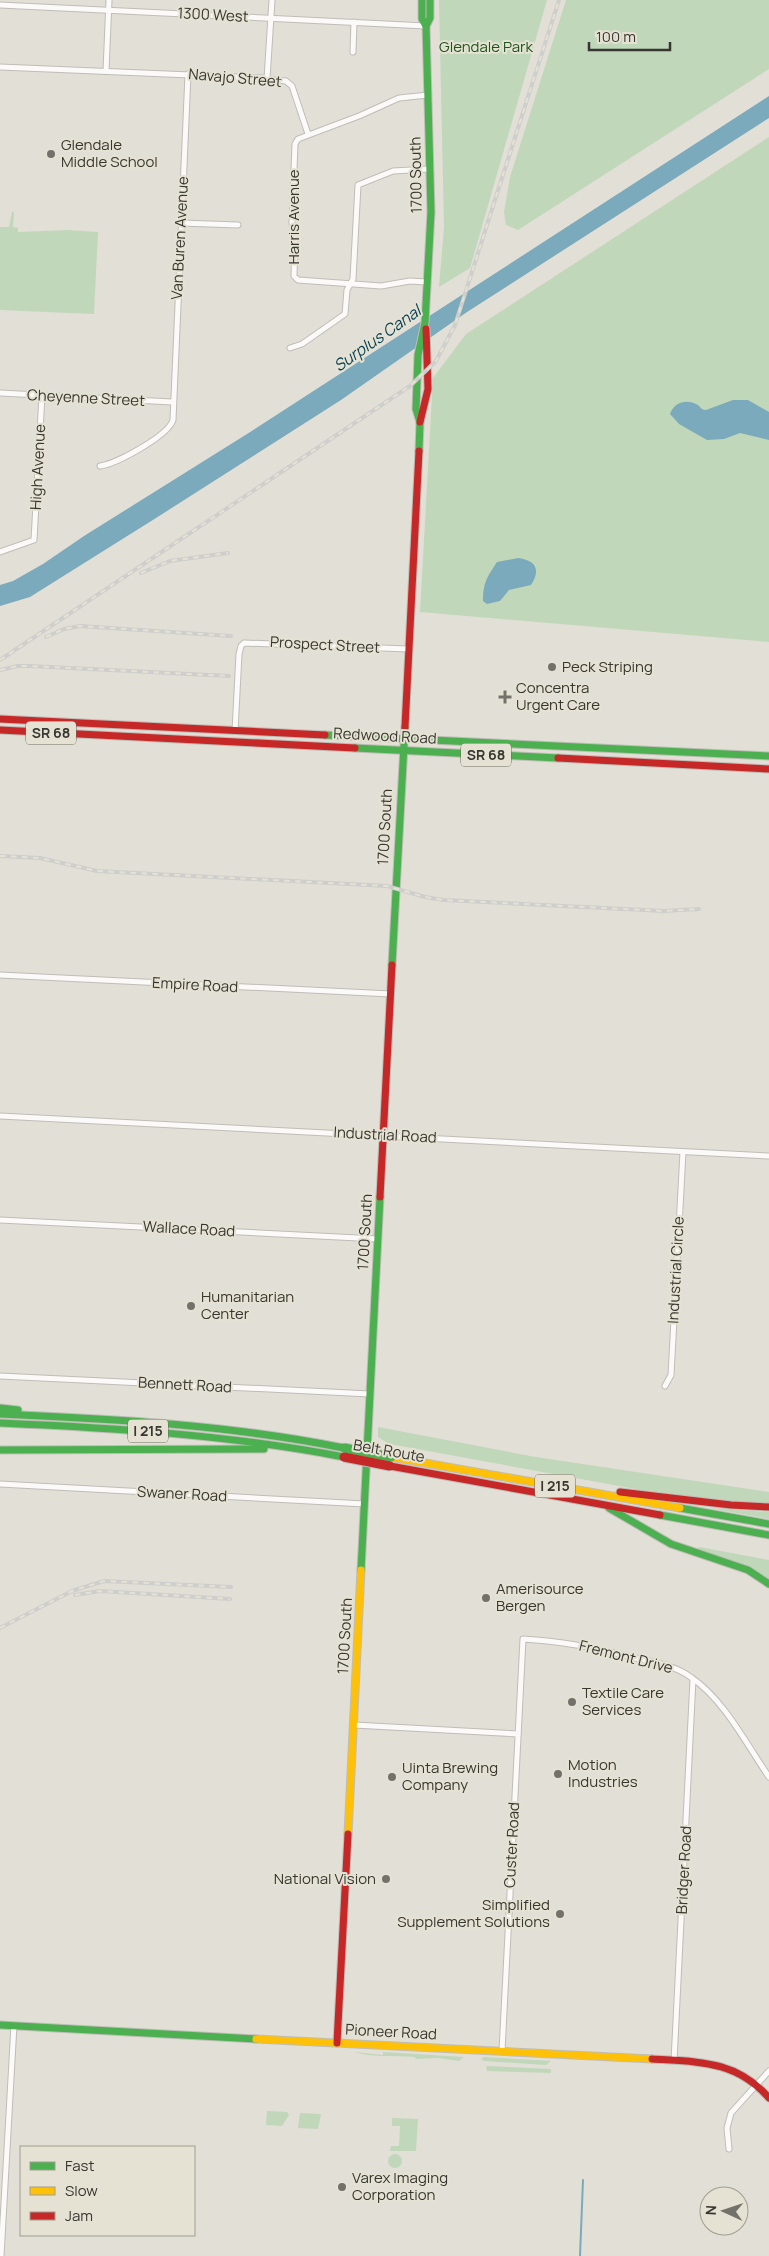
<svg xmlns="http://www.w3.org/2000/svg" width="769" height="2256" font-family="Manrope,sans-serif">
	<rect width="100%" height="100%" fill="#e2dfd7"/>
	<g fill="#c1d7ba">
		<polygon points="439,0 547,0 470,268 439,287 444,227"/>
		<polygon points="566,0 769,0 769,69 518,230 506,225 504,212 510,177"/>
		<polygon points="769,137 769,642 420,612 433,378 466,334"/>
		<polygon points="12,212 14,212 13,227 18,228 18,232 67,230 98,232 94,314 0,310 0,227 9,227"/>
		<polygon points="378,1427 536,1457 769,1492 769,1506 652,1492 406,1447 389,1444 378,1437"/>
		<polygon points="709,1508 769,1512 769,1519"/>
		<polygon points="699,1547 769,1560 769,1582 698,1549"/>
		<path d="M354,2052L383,2055V2052L464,2057L459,2061L438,2058L416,2059L415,2057C399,2056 367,2057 354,2052Z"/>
		<polygon points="484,2057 551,2061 546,2065 484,2061 481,2059"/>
		<polygon points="486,2066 551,2069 551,2073 487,2071"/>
		<polygon points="267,2111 287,2112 289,2115 282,2126 266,2125"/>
		<polygon points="300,2113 321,2114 318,2129 298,2128"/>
		<polygon points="392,2118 418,2119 416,2151 390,2151 391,2146 399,2146 400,2126 392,2126"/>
		<circle cx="395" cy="2161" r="7"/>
	</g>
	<g fill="#7aaabc">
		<polygon points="769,96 769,118 467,312 341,400 156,518 30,597 0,606 0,585 13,581 43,564 84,536 247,434"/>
		<path d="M733,400H748L769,412V440L740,433L724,439L707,440L679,424L670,414C674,403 685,399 696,404C701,406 700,410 706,410Z"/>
		<path d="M518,558C536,560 541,570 531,585L509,590L500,601L487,604L483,601C483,583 487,577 497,562Z"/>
	</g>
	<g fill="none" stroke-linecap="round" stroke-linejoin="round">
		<polyline stroke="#7aaabc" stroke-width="2" points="580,2256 583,2180"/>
		<defs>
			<g id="street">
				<polyline points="0,5 426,26"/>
				<polyline points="353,52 354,22"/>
				<polyline points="0,67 262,78 286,81 292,86 308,134"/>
				<polyline points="106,71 109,0"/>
				<polyline points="267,79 272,0"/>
				<polyline points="181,223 238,225"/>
				<polyline points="427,282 410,281 381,286 298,280 294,276 295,242 292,223 295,144 298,139 359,116 399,98 428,95"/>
				<polyline points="290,348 302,344 345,314 347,290 353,279 358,185 393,171 430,169"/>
				<polyline points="0,393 172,402"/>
				<path d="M100,466C116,464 168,436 173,420L188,74"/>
				<polyline points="0,552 34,540 42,395"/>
				<polyline points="235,731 239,654 241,646 244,643 408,649"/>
				<polyline points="0,975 391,994"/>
				<polyline points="0,1116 769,1156"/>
				<polyline points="0,1220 378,1239"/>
				<polyline points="0,1376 370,1394"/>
				<polyline points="665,1386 671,1375 683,1152"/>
				<polyline points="0,1484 365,1504"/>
				<polyline points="354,1725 518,1734"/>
				<path d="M502,2051L523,1639C561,1641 598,1648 635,1658C655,1662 676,1666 692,1678C724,1700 747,1745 769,1777"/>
				<polyline points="674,2061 693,1679"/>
				<polyline points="729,2149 727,2128 731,2113 769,2071"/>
				<polyline points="1,2256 14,2025"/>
			</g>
			<g id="fast">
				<polyline points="426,26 430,18 430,0"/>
				<polyline points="419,451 420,422 416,409 418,355 425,323 431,212 426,26 422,19 422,0"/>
				<polyline points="325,735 769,756"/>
				<polyline points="355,748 558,758"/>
				<polyline points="392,965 405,727"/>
				<polyline points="0,1408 18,1410"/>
				<path d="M0,1414C116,1419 230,1425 344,1448"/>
				<path d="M0,1423C116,1428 230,1435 344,1457"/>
				<polyline points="0,1450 264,1449"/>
				<polyline points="609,1508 671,1544 748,1570 769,1584"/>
				<polyline points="680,1508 769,1524"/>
				<polyline points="660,1515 769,1535"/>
				<polyline points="361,1570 380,1197"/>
				<polyline points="0,2025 256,2039"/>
			</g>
			<g id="slow">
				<polyline points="391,1457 680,1508"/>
				<polyline points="348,1834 361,1570"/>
				<polyline points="256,2039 652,2059"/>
			</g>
			<g id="jam">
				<polyline points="420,422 428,389 426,329"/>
				<polyline points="0,719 325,735"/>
				<polyline points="405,727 419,451"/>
				<polyline points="0,730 355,748"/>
				<polyline points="558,758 769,769"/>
				<polyline points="380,1197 392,965"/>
				<polyline points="390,1466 660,1515"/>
				<polyline points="620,1492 731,1505 769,1507"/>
				<polyline points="337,2043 348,1834"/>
				<path d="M652,2059C698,2062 736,2060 769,2098"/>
			</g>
		</defs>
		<use href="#street" stroke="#bfbdb7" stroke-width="7"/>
		<use href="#fast" stroke="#bfbdb7" stroke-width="9"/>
		<use href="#slow" stroke="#bfbdb7" stroke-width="9"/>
		<use href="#jam" stroke="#bfbdb7" stroke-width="9"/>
		<use href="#street" stroke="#fbfaf9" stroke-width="5"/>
		<use href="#fast" stroke="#4caf50" stroke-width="7"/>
		<use href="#slow" stroke="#ffc107" stroke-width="7"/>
		<use href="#jam" stroke="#c62828" stroke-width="7"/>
		<defs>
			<g id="rail">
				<polyline points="141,573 170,561 228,553"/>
				<polyline points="46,637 64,629 80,626 231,636"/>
				<polyline points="0,660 410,386 436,361 455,325 559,0"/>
				<polyline points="0,670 18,666 30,666 229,676"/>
				<polyline points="0,856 40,858 97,871 387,886 425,897 444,900 664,911 699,909"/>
				<polyline points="75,1595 100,1591 230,1599"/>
				<polyline points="0,1628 72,1591 104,1581 231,1587"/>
			</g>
		</defs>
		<use href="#rail" stroke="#cececc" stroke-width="4"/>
		<use href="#rail" stroke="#e6e2d3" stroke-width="2" stroke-dasharray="5.5" stroke-linecap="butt"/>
		<defs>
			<polyline id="fast-bridge" points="344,1448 391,1457"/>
			<polyline id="jam-bridge" points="344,1457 390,1466"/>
		</defs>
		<use href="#fast-bridge" stroke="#bebdb8" stroke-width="11" stroke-linecap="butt"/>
		<use href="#jam-bridge" stroke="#bebdb8" stroke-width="11" stroke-linecap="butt"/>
		<use href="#fast-bridge" stroke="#4caf50" stroke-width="9"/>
		<use href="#jam-bridge" stroke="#c62828" stroke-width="9"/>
	</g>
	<g fill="#73716a" stroke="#e6e2d3" stroke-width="2">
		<circle cx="51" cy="154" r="5"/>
		<circle cx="552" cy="667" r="5"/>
		<path d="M502.5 689.5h5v5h5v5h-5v5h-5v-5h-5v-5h5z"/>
		<circle cx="191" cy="1306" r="5"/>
		<circle cx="486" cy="1598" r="5"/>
		<circle cx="572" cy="1702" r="5"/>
		<circle cx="558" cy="1774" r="5"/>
		<circle cx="392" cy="1777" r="5"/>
		<circle cx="386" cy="1879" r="5"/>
		<circle cx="560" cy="1914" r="5"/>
		<circle cx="342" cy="2187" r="5"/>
	</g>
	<g text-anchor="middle" stroke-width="4" stroke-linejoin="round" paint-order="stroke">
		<g fill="#e6e2d3" stroke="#6c6a61" stroke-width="1">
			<rect x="26" y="721.5" width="50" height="23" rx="4"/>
			<rect x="461" y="743.5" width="50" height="23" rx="4"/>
			<rect x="128" y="1419.5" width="40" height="23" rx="4"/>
			<rect x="535" y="1474.5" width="40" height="23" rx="4"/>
		</g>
		<g font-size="14" font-weight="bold" fill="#373630">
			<text x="51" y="738">SR 68</text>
			<text x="486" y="760">SR 68</text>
			<text x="148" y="1436">I 215</text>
			<text x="555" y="1491">I 215</text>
		</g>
		<g font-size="15" fill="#373630" stroke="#e6e2d3">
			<text transform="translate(213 15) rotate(3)" y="5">1300 West</text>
			<text transform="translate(235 78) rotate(5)" y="5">Navajo Street</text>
			<text transform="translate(416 175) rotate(-91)" y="5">1700 South</text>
			<text transform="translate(294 217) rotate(-90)" y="5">Harris Avenue</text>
			<text transform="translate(180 238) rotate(-87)" y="5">Van Buren Avenue</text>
			<text transform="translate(86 398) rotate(3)" y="5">Cheyenne Street</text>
			<text transform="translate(38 467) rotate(-87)" y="5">High Avenue</text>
			<text transform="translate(325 645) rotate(3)" y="5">Prospect Street</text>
			<text transform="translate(385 736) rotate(3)" y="5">Redwood Road</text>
			<text transform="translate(385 827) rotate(-87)" y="5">1700 South</text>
			<text transform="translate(195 985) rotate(3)" y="5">Empire Road</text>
			<text transform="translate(385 1135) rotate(3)" y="5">Industrial Road</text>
			<text transform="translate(189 1229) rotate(3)" y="5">Wallace Road</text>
			<text transform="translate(365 1232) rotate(-87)" y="5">1700 South</text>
			<text transform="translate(676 1270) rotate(-87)" y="5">Industrial Circle</text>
			<text transform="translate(185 1385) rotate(3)" y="5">Bennett Road</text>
			<text transform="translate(389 1451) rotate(10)" y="5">Belt Route</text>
			<text transform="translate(182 1494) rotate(3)" y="5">Swaner Road</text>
			<text transform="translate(345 1636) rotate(-87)" y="5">1700 South</text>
			<text transform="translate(626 1657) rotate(14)" y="5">Fremont Drive</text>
			<text transform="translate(512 1845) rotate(-87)" y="5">Custer Road</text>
			<text transform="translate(684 1870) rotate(-87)" y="5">Bridger Road</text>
			<text transform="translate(391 2032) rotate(3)" y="5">Pioneer Road</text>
		</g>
		<g font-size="15" fill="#1a581a" stroke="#e6e2d3">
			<text x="486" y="52">Glendale Park</text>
		</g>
		<g font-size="15" fill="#373630" stroke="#e6e2d3" text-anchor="start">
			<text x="61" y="150">Glendale<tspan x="61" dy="17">Middle School</tspan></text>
			<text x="562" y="672">Peck Striping</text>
			<text x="516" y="693">Concentra<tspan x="516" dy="17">Urgent Care</tspan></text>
			<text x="201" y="1302">Humanitarian<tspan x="201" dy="17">Center</tspan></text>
			<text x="496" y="1594">Amerisource<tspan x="496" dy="17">Bergen</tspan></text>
			<text x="582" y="1698">Textile Care<tspan x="582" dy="17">Services</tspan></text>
			<text x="568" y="1770">Motion<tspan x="568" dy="17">Industries</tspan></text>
			<text x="402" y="1773">Uinta Brewing<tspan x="402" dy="17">Company</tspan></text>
			<text x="376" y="1884" text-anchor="end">National Vision</text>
			<text x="550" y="1910" text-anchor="end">Simplified<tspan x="550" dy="17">Supplement Solutions</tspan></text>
			<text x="352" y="2183">Varex Imaging<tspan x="352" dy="17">Corporation</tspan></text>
		</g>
		<g font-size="16" font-style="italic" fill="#003f54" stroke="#e6e2d3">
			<text transform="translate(377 338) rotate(-35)" y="6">Surplus Canal</text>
		</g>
	</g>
	<rect x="20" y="2146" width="175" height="90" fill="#e6e2d3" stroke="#a09d92"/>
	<rect x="30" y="2162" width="25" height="8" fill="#4caf50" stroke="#a09d92"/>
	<text x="65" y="2171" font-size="15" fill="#373630">Fast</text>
	<rect x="30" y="2187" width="25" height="8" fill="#ffc107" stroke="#a09d92"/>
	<text x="65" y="2196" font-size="15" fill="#373630">Slow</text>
	<rect x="30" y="2212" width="25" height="8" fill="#c62828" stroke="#a09d92"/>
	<text x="65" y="2221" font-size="15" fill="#373630">Jam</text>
	<g transform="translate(724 2211) rotate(273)"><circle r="24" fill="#e6e2d3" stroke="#a09d92"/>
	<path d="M0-4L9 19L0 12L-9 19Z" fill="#73716a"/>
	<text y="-8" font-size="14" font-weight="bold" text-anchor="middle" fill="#373630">N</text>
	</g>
	<path d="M589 42v8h81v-8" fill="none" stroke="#373630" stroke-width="2.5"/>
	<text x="596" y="42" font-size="15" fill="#373630" stroke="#e6e2d3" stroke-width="4" paint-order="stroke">100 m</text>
</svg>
